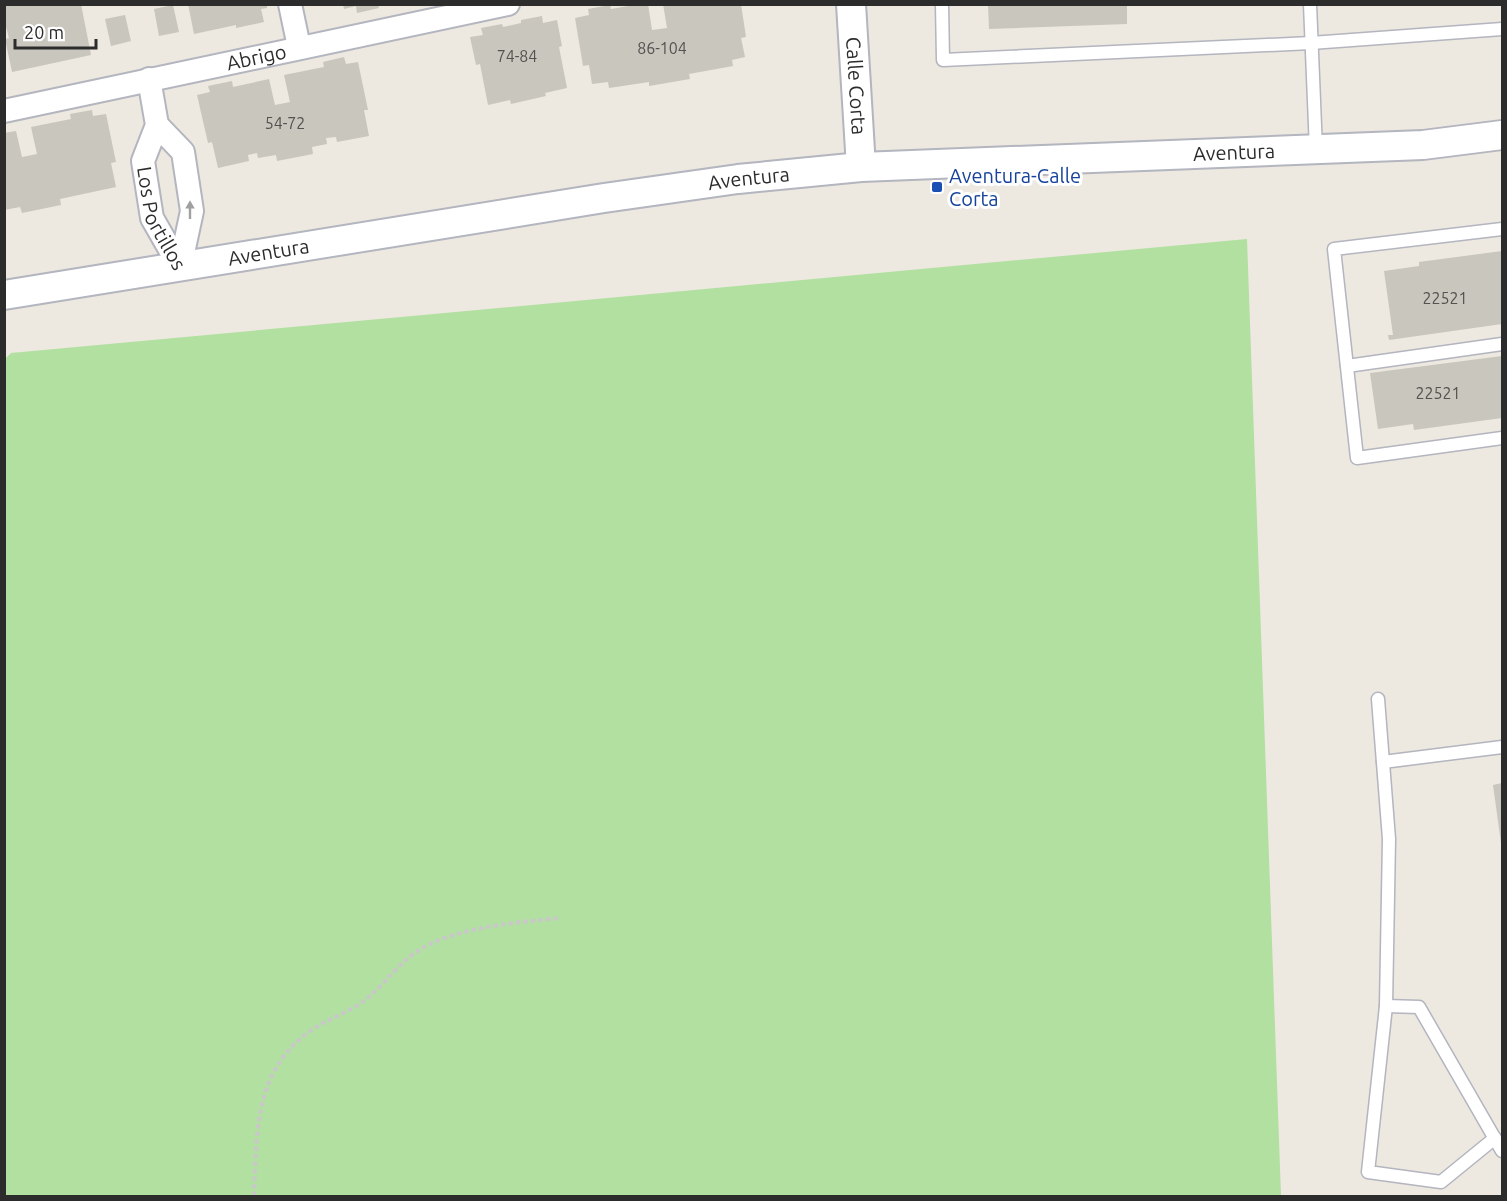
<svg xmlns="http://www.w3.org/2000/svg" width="1507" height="1201" font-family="Ubuntu,sans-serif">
	<rect width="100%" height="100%" fill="#ede8e0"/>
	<polygon fill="#b1e0a0" points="1247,239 1281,1196 5,1196 4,360 11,353"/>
	<g fill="#c9c6be">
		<polygon points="4,4 81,4 91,55 12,72 5,39 9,38 4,20"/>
		<polygon points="188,4 267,4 267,8 261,9 264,22 236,28 236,25 194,34"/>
		<polygon points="343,4 378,4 379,8 357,13 356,6 344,9"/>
		<polygon points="640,4 648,4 652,30 667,28 663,4 741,4 746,37 741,38 745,57 732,60 733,66 689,74 690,79 649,86 649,82 609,88 608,82 592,84 589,65 583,66 575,18 589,15 588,9 610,5 611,9"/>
		<polygon points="988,4 1127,4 1127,24 989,29"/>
		<polygon points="173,5 179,32 159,36 154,9"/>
		<polygon points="125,15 131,41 111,46 105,19"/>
		<polygon points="542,16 543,23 557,20 562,46 559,47 567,88 545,93 546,96 511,104 510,100 488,105 480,64 476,65 470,37 483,35 481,28 502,24 503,27 521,23 521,20"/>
		<polygon points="344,57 346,64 358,62 368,110 364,110 369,136 337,142 336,137 326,138 327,144 312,147 313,154 277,161 276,155 258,158 257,153 248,155 249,161 218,168 212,142 208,143 197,95 210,92 208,86 232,81 233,87 269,79 275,105 290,102 284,75 324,67 323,62"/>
		<polygon points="92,110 93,116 106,114 116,162 111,163 116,187 60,199 61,205 22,213 20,207 4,210 4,133 16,131 22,157 37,154 31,127 71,119 70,114"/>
		<polygon points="1502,251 1502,324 1389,340 1388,335 1393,335 1384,271 1419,266 1419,262"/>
		<polygon points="1502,356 1502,418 1414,430 1413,424 1378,429 1370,373"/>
		<polygon points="1502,783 1502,843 1501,843 1493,785"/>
	</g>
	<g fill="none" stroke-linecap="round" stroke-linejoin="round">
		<defs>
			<g id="service">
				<polyline points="942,4 943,60 1311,43 1502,29"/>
				<polyline points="1310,4 1316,150"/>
				<polyline points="1502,229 1334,249 1357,458 1502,438"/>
				<polyline points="1347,366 1502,344"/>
				<polyline points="1378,699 1389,839 1386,1006 1368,1172 1441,1182 1495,1138"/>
				<polyline points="1383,762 1502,747"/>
				<polyline points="1386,1006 1419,1007 1502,1151"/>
			</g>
			<g id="minor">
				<polyline points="290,4 299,47"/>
				<path id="s1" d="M149,79L157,125L143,161L152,218L180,267"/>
				<path id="s2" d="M4,111L508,4"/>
				<polyline points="157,125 183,152 192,211 180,267"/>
			</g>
			<g id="tertiary">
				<path id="s3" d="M851,4L861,167"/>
				<path id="s4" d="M4,295L604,198L738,179L861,167L1423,145L1502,135"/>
			</g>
		</defs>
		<use href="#service" stroke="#b3b5bf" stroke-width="15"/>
		<use href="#minor" stroke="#b3b5bf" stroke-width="26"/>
		<use href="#tertiary" stroke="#b3b5bf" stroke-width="32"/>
		<path stroke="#c8c8c8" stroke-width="4" stroke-dasharray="4.5 3" stroke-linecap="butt" d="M254,1196C257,1134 253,1072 310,1031C327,1019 348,1013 365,1000C383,986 396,966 415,953C448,928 519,922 560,918"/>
		<use href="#service" stroke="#fff" stroke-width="12"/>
		<use href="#minor" stroke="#fff" stroke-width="22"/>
		<use href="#tertiary" stroke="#fff" stroke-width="28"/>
	</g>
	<defs><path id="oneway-solid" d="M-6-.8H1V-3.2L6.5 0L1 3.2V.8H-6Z" transform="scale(1.5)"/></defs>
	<use fill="#a0a0a0" href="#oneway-solid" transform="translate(190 210) rotate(-90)"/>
	<rect fill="#1a4fb4" stroke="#fff" stroke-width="2" x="931" y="181" width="12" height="12" rx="3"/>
	<g text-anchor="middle" stroke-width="6" stroke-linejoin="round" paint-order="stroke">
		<g font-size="16" fill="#535250">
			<text x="662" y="54">86-104</text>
			<text x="517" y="62">74-84</text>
			<text x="285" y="129">54-72</text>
			<text x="1445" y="304">22521</text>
			<text x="1438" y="399">22521</text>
		</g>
		<g font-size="20" fill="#2c2c2c" stroke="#fff">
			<text dy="7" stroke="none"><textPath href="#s2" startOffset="258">Abrigo</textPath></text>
			<text dy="7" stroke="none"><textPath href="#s3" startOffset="82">Calle Corta</textPath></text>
			<text dy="7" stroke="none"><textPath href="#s4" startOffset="1240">Aventura</textPath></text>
			<text dy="7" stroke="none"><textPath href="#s4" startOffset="754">Aventura</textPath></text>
			<text dy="7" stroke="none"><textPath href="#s1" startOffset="146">Los Portillos</textPath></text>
			<text dy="7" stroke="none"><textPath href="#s4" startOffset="268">Aventura</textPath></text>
		</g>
		<g font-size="20" fill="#164399" stroke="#fff" text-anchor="start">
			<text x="949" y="183">Aventura-Calle<tspan x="949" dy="23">Corta</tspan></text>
		</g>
	</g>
	<rect width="1507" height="1201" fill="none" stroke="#2c2c2c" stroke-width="12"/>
	<path d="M15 39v9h81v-9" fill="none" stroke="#2c2c2c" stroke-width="3"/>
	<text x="24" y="39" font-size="18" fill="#2c2c2c" stroke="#ffffff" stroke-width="4.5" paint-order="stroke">20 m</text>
</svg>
